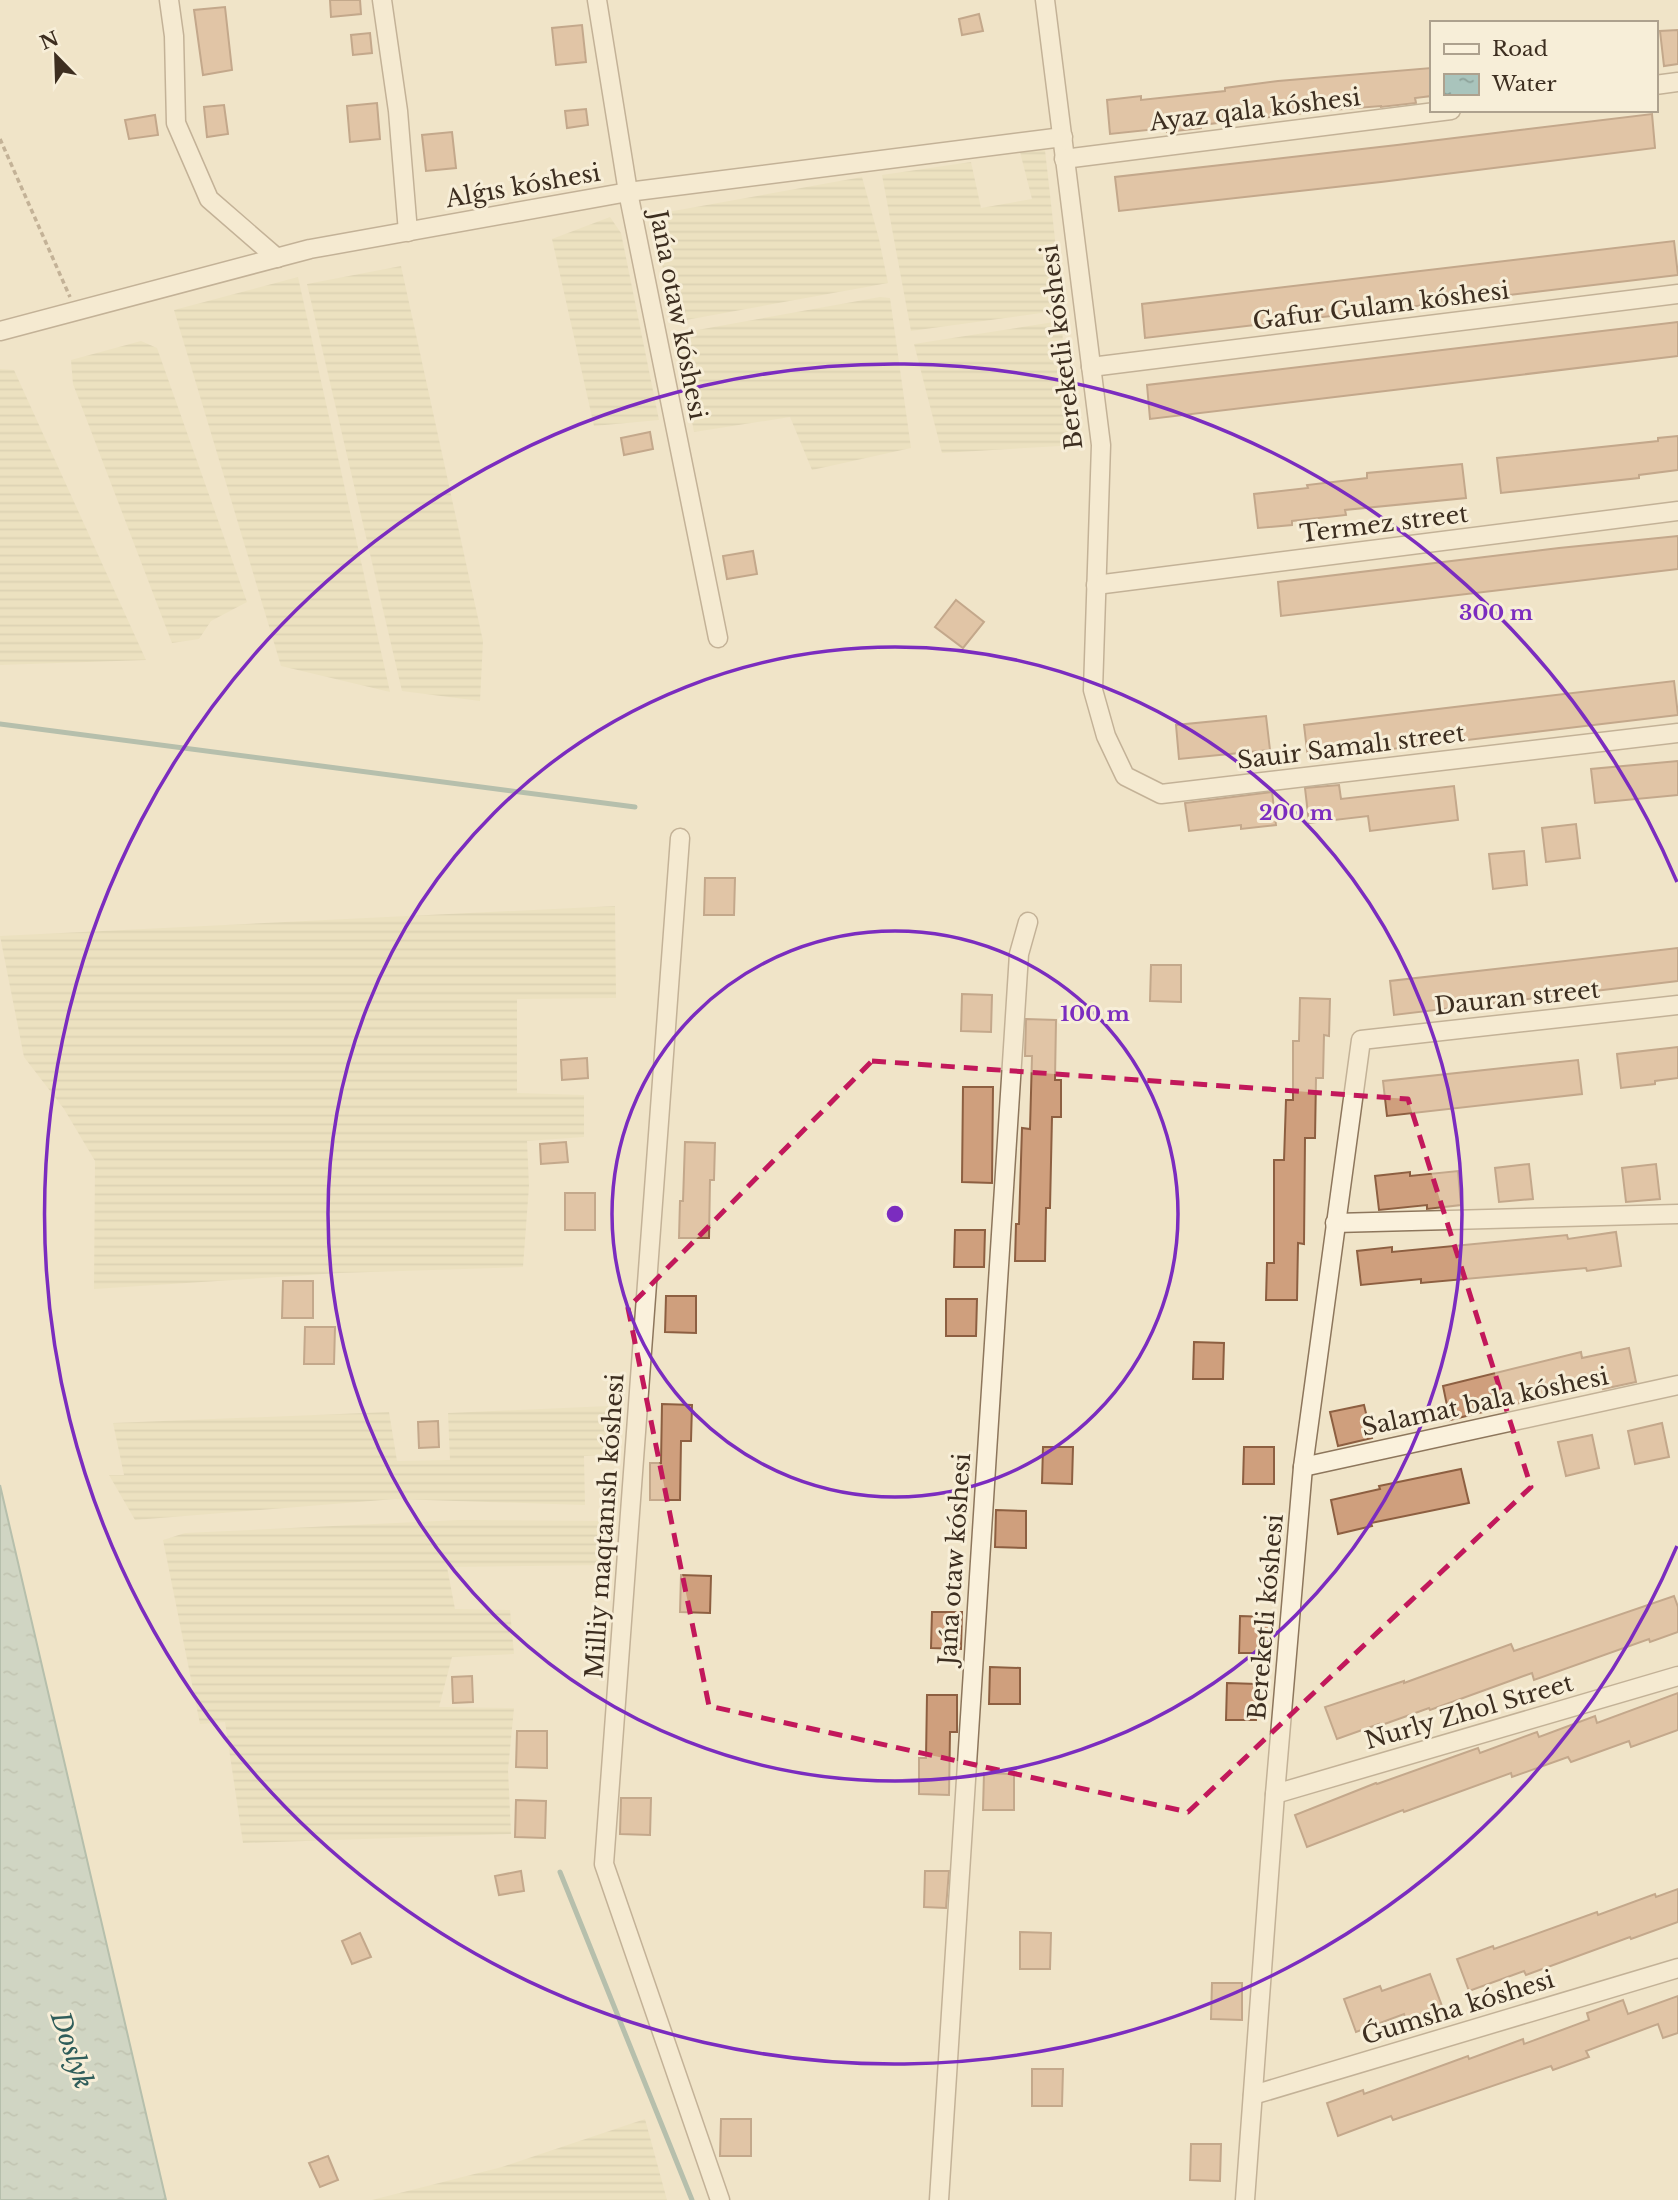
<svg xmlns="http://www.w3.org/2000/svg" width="1678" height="2200" font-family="'Libre Baskerville',serif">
	<defs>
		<pattern id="farmland-rules" width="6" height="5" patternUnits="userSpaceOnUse" patternTransform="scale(1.75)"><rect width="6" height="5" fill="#e6deb5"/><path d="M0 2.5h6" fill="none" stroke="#c6bf9b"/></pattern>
		<pattern id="water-ripples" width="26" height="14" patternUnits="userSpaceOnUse" patternTransform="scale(1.75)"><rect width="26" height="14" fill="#a9c4bc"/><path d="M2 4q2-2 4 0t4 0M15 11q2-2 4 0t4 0" fill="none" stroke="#8ba098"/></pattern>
	</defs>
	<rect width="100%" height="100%" fill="#f0e4c8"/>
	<g fill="url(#farmland-rules)">
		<polygon points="1045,150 1063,310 911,331 882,175 971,162 981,208 1032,199 1020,152"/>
		<polygon points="862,177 879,239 888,283 675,322 651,215"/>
		<polygon points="610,217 621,233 659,420 594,426 552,239"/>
		<polygon points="401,266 483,641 480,701 402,691 307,284"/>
		<polygon points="298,277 390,692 281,666 174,310"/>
		<polygon points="880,297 890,298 911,448 812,470 790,417 694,432 675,334"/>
		<polygon points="1054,322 1062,325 1068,437 1060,446 942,453 914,344"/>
		<polygon points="141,341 157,348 247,602 211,621 199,639 172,643 73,384 71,360"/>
		<polygon points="0,369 14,370 146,660 0,665"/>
		<polygon points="615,906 616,998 517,999 517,1093 584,1095 584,1137 527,1141 529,1186 523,1267 340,1273 94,1289 95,1161 64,1109 24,1057 0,936"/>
		<polygon points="608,1406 608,1455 584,1456 585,1505 395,1499 135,1520 109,1475 124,1475 113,1423 389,1412 397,1461 450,1460 448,1413"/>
		<polygon points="459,1520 607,1521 604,1565 447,1567 455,1609 510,1610 514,1654 452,1657 439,1707 514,1708 508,1770 511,1834 243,1843 225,1722 200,1724 163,1540 185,1533"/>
		<polygon points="645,2119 667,2200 372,2200 502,2167"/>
	</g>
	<polygon fill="url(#water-ripples)" stroke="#6f938a" stroke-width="2" points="0,1485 166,2200 0,2200"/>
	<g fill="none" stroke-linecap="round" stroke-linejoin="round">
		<g stroke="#6f938a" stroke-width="5">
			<polyline points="0,724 635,807"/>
			<polyline points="560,1872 692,2200"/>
		</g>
	</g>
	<g fill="#cf9f7d" stroke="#8d5f41" stroke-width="2">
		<polygon points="330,0 360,0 361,14 331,17"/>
		<polygon points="225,7 232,70 203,75 194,10"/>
		<polygon points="979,14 983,31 962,35 959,19"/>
		<polygon points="582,25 586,62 556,65 552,28"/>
		<polygon points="1678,30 1678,64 1664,66 1660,31"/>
		<polygon points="370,33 372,53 353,55 351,35"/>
		<polygon points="1431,68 1431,96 1415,98 1416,103 1381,107 1381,106 1331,110 1201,125 1201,128 1167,132 1166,128 1110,134 1107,100 1141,96 1141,100 1225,91 1225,88 1278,81"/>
		<polygon points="377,103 380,139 350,142 347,106"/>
		<polygon points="224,105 228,134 207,137 204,107"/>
		<polygon points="586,109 588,125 567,128 565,111"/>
		<polygon points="1652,114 1655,148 1381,182 1119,211 1115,177 1397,145"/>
		<polygon points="155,115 158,135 129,139 125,120"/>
		<polygon points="452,132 456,168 426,171 422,135"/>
		<polygon points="1674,241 1678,275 1145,338 1142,304"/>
		<polygon points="1678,322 1678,356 1150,419 1147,385"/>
		<polygon points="650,432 653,449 624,455 621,438"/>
		<polygon points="1678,436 1678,470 1639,475 1639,478 1501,493 1497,458 1658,441 1658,438"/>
		<polygon points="1462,464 1466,498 1345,510 1346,515 1292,521 1292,525 1258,528 1254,494 1308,488 1307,485 1367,478 1367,473"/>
		<polygon points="1678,536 1678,569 1281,616 1278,582 1559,548"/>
		<polygon points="753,551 757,574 727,579 723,556"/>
		<polygon points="956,600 984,622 963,648 935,627"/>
		<polygon points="1674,681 1678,715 1308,759 1304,725"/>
		<polygon points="1266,716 1270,750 1179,759 1176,725"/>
		<polygon points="1678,761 1678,795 1595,803 1591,769"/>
		<polygon points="1339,785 1341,799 1454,786 1458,820 1370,831 1368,816 1309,823 1305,788"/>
		<polygon points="1272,792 1276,825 1241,829 1241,825 1189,831 1185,803"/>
		<polygon points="1576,824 1580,858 1546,862 1542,828"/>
		<polygon points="1524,851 1527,885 1493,889 1489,854"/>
		<polygon points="705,878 735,878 734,915 704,915"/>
		<polygon points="1678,948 1678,981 1394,1015 1390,981"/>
		<polygon points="1151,965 1181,965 1181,1002 1150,1001"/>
		<polygon points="962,994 992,995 991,1032 961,1031"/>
		<polygon points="1300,998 1330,999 1329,1036 1324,1035 1323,1078 1316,1078 1315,1138 1305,1138 1304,1244 1298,1243 1297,1300 1266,1300 1267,1263 1274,1263 1274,1160 1284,1160 1286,1100 1293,1100 1293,1041 1299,1041"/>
		<polygon points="1026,1019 1056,1020 1055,1080 1061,1080 1061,1117 1052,1117 1050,1208 1046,1208 1045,1261 1015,1261 1016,1224 1019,1224 1022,1128 1030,1129 1032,1056 1025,1056"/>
		<polygon points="1678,1047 1678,1078 1655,1081 1655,1084 1621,1088 1617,1054"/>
		<polygon points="587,1058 588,1078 562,1080 561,1060"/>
		<polygon points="1578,1060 1582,1094 1387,1116 1383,1081"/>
		<polygon points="963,1087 993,1087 992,1183 962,1182"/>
		<polygon points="566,1142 568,1162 541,1164 540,1144"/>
		<polygon points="685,1142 715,1143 714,1180 710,1180 709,1238 679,1238 680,1201 683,1201"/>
		<polygon points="1529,1164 1533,1199 1499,1202 1495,1168"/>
		<polygon points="1656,1164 1660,1199 1626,1202 1622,1168"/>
		<polygon points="1458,1171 1461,1205 1427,1209 1427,1205 1379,1210 1375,1176 1410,1172 1410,1176"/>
		<rect x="565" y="1193" width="30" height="37"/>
		<polygon points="955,1230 985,1230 984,1267 954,1267"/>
		<polygon points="1616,1232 1621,1266 1587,1271 1586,1268 1421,1283 1421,1279 1361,1285 1357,1251 1392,1247 1392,1252 1567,1235 1568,1239"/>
		<polygon points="283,1281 313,1281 313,1318 282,1318"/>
		<polygon points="666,1296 696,1296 696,1333 665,1332"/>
		<polygon points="946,1299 977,1299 976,1336 946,1336"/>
		<polygon points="305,1327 335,1327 334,1364 304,1364"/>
		<polygon points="1194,1342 1224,1343 1223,1379 1193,1379"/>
		<polygon points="1629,1348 1636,1382 1603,1389 1601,1383 1450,1420 1443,1386 1581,1352 1582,1358"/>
		<polygon points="662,1404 692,1405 691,1441 681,1441 680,1500 650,1500 650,1463 661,1463"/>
		<polygon points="1364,1405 1372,1438 1338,1446 1330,1412"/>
		<polygon points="438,1421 439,1447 419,1448 418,1422"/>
		<polygon points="1662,1423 1669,1457 1635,1464 1628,1431"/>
		<polygon points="1592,1435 1599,1468 1566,1476 1558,1442"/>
		<polygon points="1043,1447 1073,1447 1072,1484 1042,1483"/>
		<polygon points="1244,1447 1274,1447 1274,1484 1243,1484"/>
		<polygon points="1461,1469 1469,1503 1371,1523 1372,1526 1338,1534 1331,1500 1380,1489 1379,1486"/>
		<polygon points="996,1510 1026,1511 1026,1548 995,1547"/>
		<polygon points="681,1575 711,1576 710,1613 680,1612"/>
		<polygon points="1674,1596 1678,1607 1678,1632 1650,1642 1649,1639 1534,1680 1532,1673 1430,1710 1429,1708 1379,1726 1379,1724 1337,1739 1325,1707 1404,1681 1404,1683 1511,1644 1514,1651"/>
		<polygon points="932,1612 962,1612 961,1649 931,1648"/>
		<polygon points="1240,1616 1270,1617 1269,1653 1239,1653"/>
		<polygon points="990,1667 1020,1668 1020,1704 989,1704"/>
		<polygon points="472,1676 473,1702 453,1703 452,1677"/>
		<polygon points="1227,1683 1257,1684 1256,1720 1226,1720"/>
		<polygon points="1678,1693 1678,1730 1631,1747 1629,1741 1571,1762 1568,1757 1512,1777 1511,1773 1404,1812 1403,1810 1307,1847 1295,1815 1376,1783 1377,1784 1478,1748 1480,1753 1537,1732 1539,1737 1595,1716 1597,1723"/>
		<polygon points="927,1695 957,1695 957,1732 950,1732 949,1795 919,1794 919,1758 926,1758"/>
		<polygon points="517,1731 547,1731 547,1768 516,1767"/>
		<polygon points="984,1773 1014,1774 1014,1810 983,1810"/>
		<polygon points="621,1798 651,1798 650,1835 620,1834"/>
		<polygon points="516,1800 546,1801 545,1838 515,1837"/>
		<polygon points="521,1871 524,1891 499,1895 495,1876"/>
		<polygon points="925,1871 949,1871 946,1908 924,1907"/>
		<polygon points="1678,1889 1678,1922 1631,1939 1630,1937 1526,1975 1524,1971 1469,1991 1457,1959 1493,1946 1494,1949 1597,1912 1598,1915 1655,1894 1656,1897"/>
		<polygon points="1020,1932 1051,1933 1050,1969 1020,1969"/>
		<polygon points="360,1933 371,1957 352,1964 342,1941"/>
		<polygon points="1430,1974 1442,2006 1406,2020 1404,2014 1356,2032 1344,1999 1380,1986 1382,1991"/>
		<polygon points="1212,1983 1242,1983 1242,2020 1211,2019"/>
		<polygon points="1678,1996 1678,2033 1663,2038 1658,2024 1586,2051 1589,2057 1553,2070 1551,2066 1393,2120 1391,2116 1338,2136 1327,2103 1363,2090 1364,2094 1468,2056 1469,2059 1523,2039 1524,2044 1589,2020 1587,2013 1623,2000 1628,2014"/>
		<polygon points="1032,2069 1063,2069 1062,2106 1032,2106"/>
		<polygon points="721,2119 751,2119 751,2156 720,2156"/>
		<polygon points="1191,2144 1221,2144 1220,2181 1190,2180"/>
		<polygon points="328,2156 338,2180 320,2187 309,2163"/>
	</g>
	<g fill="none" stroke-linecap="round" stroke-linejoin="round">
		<defs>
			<g id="minor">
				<polyline points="169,0 174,36 176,123 209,199 277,258"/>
				<polyline points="382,0 398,111 408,232"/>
				<polyline points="597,0 628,192 718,638"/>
				<polyline points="1045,0 1101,445 1093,690 1106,736 1125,776 1161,794 1678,733"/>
				<polyline points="1655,85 1678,82"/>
				<polyline points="1064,159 1451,110"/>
				<polyline points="0,331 310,249 628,192 1063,137"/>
				<polyline points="1091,367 1678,294"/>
				<polyline points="1096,585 1678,511"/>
				<polyline points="680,838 604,1864 720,2200"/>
				<polyline points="1335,1223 1678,1214"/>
				<polyline points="1303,1467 1678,1385"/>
				<polyline points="1275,1794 1678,1676"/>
				<polyline points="1253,2095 1678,1968"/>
				<polyline points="939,2200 1019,954 1028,922"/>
				<polyline points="1245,2200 1275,1794 1303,1467 1361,1040 1678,1005"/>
			</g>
		</defs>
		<use href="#minor" stroke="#8d765c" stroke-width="21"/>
		<polyline stroke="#8d765c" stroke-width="3.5" stroke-dasharray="5 3.5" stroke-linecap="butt" points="0,139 70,297"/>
		<use href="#minor" stroke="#faf1dc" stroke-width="18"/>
	</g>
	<path d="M0 0H1678V2200H0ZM872,1061L1408,1099L1531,1487L1188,1812L709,1706L628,1308Z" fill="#f0e4c8" fill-opacity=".55" fill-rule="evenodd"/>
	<path fill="none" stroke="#c2185b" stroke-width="5" stroke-dasharray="14 9" stroke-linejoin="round" d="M872,1061L1408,1099L1531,1487L1188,1812L709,1706L628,1308Z"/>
	<g fill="none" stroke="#7b2cbf" stroke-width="3.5">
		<circle cx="895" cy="1214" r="283"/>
		<circle cx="895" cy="1214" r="567"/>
		<path d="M1677 1546A850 850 0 1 1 1677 882"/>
	</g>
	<g text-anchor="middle" stroke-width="6" stroke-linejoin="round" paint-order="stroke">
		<g font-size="24" fill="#3d2e20" stroke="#f7eed8">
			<text transform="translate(1255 110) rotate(-7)" y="8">Ayaz qala kóshesi</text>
			<text transform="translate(523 186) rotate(-10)" y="8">Alǵıs kóshesi</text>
			<text transform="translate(1381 306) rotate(-7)" y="8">Gafur Gulam kóshesi</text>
			<text transform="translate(678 315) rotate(79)" y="8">Jańa otaw kóshesi</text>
			<text transform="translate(1062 347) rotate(-97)" y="8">Bereketli kóshesi</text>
			<text transform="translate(1384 524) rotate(-7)" y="8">Termez street</text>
			<text transform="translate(1351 747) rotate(-7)" y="8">Sauir Samalı street</text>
			<text transform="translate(1517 998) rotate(-6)" y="8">Dauran street</text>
			<text transform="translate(1485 1402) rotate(-12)" y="8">Salamat bala kóshesi</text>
			<text transform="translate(605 1526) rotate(-86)" y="8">Milliy maqtanısh kóshesi</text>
			<text transform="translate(955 1559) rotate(-86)" y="8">Jańa otaw kóshesi</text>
			<text transform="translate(1266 1617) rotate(-85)" y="8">Bereketli kóshesi</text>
			<text transform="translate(1469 1712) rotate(-16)" y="8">Nurly Zhol Street</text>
			<text transform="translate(1458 2008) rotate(-17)" y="8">Ǵumsha kóshesi</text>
		</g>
		<g font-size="26" font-style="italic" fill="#2f5d5a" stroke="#f7eed8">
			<text transform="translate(72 2050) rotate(71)" y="9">Doslyk</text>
		</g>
	</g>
	<circle cx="895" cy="1214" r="10" fill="#7b2cbf" stroke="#f7eed8" stroke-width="3.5"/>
	<g font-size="21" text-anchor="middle" font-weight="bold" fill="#7b2cbf" stroke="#f7eed8" stroke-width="6" stroke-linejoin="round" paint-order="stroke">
		<text x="1496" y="620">300 m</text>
		<text x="1296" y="820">200 m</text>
		<text x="1095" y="1021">100 m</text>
	</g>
	<rect x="1430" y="21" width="228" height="91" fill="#f7eed8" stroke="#ada18e" stroke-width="2"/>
	<rect x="1444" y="44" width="35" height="10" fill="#faf1dc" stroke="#ada18e" stroke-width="2"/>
	<text x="1492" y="56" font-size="21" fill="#3d2e20">Road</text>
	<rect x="1444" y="74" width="35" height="21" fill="url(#water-ripples)" stroke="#ada18e" stroke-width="2"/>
	<text x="1492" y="91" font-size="21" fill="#3d2e20">Water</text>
	<g transform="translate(56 56) rotate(337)" stroke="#f7eed8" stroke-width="5" paint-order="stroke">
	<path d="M0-5L12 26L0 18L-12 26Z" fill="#3d2e20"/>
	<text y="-10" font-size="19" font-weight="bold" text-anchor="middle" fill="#3d2e20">N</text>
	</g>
</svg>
